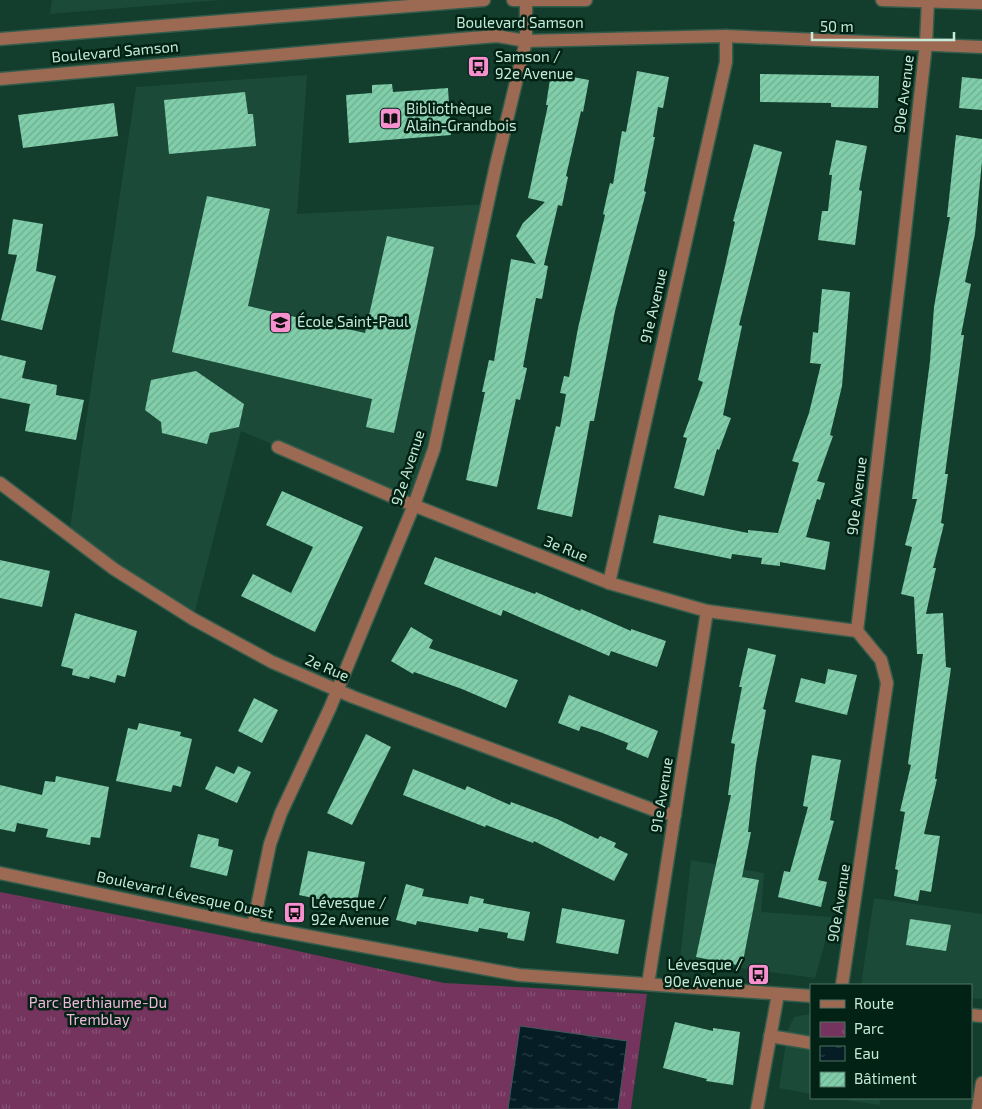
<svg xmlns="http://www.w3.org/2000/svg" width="982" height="1109" font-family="'Exo 2',sans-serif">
	<defs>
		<pattern id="park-tufts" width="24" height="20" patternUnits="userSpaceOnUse" patternTransform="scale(1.25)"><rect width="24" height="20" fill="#74345d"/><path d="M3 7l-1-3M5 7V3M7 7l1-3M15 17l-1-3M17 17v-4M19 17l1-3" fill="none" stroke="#865274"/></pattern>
		<pattern id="water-ripples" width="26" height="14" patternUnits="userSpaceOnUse" patternTransform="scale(1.25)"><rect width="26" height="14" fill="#061d25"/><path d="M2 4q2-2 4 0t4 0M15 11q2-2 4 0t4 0" fill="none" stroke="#293e44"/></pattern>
		<pattern id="building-hatch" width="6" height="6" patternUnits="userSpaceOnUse" patternTransform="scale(1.25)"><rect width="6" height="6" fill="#80ceaa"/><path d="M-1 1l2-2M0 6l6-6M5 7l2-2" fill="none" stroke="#6fac90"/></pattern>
	</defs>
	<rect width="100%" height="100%" fill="#133d2c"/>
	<g fill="#1b4b38">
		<polygon points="52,0 221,0 50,14"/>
		<polygon points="307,75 297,214 488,204 414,505 241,431 193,619 69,535 136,87"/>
		<polygon points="691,860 764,873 761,912 832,917 815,978 680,960"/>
		<polygon points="874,898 982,914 982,999 971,998 971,985 861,985"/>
		<polygon points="804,1015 811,1015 811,1094 779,1088 788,1030 794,1017"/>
		<polygon points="834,1098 881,1098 879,1105"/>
	</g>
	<polygon fill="url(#park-tufts)" points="0,892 261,943 444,983 647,994 631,1109 0,1109"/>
	<polygon fill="url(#water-ripples)" stroke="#3f5a5a" points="520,1026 627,1041 618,1109 508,1109"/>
	<g fill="url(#building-hatch)">
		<polygon points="637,71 669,77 663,108 658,107 653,137 655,137 644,191 646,192 615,311 594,421 590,421 572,517 537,509 556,426 560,427 566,394 560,393 564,376 569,377 578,328 605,215 603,214 610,183 613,184 622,131 626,132"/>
		<polygon points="551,73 589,80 583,112 581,111 566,176 568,177 562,206 558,205 544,265 548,266 542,299 536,298 523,367 527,368 520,400 516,399 497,487 466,480 485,392 482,392 489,360 494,361 511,259 536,264 516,236 523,223 545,202 528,198 548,105 546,105"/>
		<polygon points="760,74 879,76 878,108 831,107 831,103 760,102"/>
		<polygon points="962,77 982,79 982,110 959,108"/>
		<polygon points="392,84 393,92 448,88 451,135 349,143 346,95 372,93 372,85"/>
		<polygon points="245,92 248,114 253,114 256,146 169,154 164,100"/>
		<polygon points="114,103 118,136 23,148 18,115"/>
		<polygon points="956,135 982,139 982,161 975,234 965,282 971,284 961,335 964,335 945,474 948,474 941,523 944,524 933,568 936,568 926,614 943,613 946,667 951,668 935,779 937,779 924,834 940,836 931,892 920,890 918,901 894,896 898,870 895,869 905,812 900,811 911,765 908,764 923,654 917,654 914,597 901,594 912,547 905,545 917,499 912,499 930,361 934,307 950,217 947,217"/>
		<polygon points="836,140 867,146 859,190 862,191 855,245 818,240 822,211 828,211 832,175 829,175"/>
		<polygon points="754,144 782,152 739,325 742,326 723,415 731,418 719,450 717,449 704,496 674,488 687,438 683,437 703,382 698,380 725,267 735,222 733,221"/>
		<polygon points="207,196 270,209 248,306 365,333 387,236 434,247 394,433 366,427 372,399 172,352"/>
		<polygon points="13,219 43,224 36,271 56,276 42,330 1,320 17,255 8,254"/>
		<polygon points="822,289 850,292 842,386 830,435 833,436 817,481 825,483 820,500 817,499 806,537 830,542 825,570 780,562 780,566 761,564 762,558 732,554 731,559 653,543 659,515 748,533 748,530 778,533 799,463 792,461 809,413 821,364 810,363 813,332 818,333"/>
		<polygon points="0,355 26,361 22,378 57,385 56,395 84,400 76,440 25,431 30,404 0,398"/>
		<polygon points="196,371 244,404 239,427 210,433 207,444 162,433 161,422 145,410 151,380"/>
		<polygon points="282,491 363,527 315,632 241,596 253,574 291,593 313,547 266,525"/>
		<polygon points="435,557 535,594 536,592 580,611 581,609 631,631 631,629 666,641 657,667 611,651 609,656 503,610 501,616 424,584"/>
		<polygon points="0,560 50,571 42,607 0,598"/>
		<polygon points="75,613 137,631 125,677 117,675 115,683 90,676 89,679 72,675 73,669 61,666"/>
		<polygon points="411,627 433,640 429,648 518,680 506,708 462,689 414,672 413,674 391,661"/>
		<polygon points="748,648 776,655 763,709 766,710 756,764 748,832 751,832 742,877 759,880 742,966 696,957 731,795 728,795 735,744 731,743 742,687 739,687"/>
		<polygon points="828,669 857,675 847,715 795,702 801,678 825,684"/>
		<polygon points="569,695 658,731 648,758 626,749 628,743 600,732 581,726 579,731 558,723"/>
		<polygon points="254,698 278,710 262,743 238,731"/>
		<polygon points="139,723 181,732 180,736 192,739 181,787 173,785 171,792 116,781 128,728 137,730"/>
		<polygon points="366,734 391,747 352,825 327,813"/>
		<polygon points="812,755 841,760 830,820 834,821 818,880 827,882 821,907 778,897 784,871 790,872 808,807 803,806"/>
		<polygon points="216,766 234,774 238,766 251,772 237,803 205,789"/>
		<polygon points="413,769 465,790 467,786 510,805 511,802 557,819 598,839 600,836 616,843 614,847 628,854 614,881 534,841 533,843 486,825 485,827 403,795"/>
		<polygon points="56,776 109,787 100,838 91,837 90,845 46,837 48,829 17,823 15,832 0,829 0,785 42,795 45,781 55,782"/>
		<polygon points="198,834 219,839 218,846 233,850 227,876 190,867"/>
		<polygon points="308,851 365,862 356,907 299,895"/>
		<polygon points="406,884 424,889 422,896 468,904 470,896 484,899 483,903 530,912 524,941 507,938 508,933 479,928 478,932 417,921 416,925 396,920"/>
		<polygon points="562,908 625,920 618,954 556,943"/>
		<polygon points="910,919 951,925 946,951 906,945"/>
		<polygon points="675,1022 713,1031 713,1028 740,1032 733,1085 706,1081 707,1079 663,1068"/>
	</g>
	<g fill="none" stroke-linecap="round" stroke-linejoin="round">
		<defs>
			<g id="minor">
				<polyline points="513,0 586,0"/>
				<polyline points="882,0 982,3"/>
				<polyline points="0,39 484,0"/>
				<polyline points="0,79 472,38 497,36 526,41 726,36 982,47"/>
				<polyline points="278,447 398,499 609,583 707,611 857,631"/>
				<polyline points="0,483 114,569 193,619 272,662 353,697 654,810 675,815"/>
				<polyline points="609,583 726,62 726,36"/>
				<polyline points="0,873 253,926 519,975 811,996"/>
				<polyline points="253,926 270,844 281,813 330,708 414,505 434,449 496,165 526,41 526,0"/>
				<polyline points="648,984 707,611"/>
				<polyline points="842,985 887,683 881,660 857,631 901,267 926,44 928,0"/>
				<polyline points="971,1015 982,1016"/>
				<polyline points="770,1036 811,1043"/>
				<polyline points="757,1109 778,994"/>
				<polyline points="978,1109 982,1083"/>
			</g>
		</defs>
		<use href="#minor" stroke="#335c4b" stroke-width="15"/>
		<use href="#minor" stroke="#9c6953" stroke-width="12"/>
	</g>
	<defs>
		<symbol id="bus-square" viewBox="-11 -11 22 22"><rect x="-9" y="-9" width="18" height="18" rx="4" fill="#f690cf" stroke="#012215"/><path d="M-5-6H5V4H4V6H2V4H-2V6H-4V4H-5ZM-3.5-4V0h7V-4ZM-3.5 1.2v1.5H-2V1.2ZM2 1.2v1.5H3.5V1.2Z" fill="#111"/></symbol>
		<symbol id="library-square" viewBox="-11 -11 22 22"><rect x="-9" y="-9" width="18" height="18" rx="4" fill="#f690cf" stroke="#012215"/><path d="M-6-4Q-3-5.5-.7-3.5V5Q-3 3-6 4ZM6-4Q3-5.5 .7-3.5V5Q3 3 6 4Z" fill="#111"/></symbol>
		<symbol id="school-square" viewBox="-11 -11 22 22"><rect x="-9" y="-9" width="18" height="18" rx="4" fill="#f690cf" stroke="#012215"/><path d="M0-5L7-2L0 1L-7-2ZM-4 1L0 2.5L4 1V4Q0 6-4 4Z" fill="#111"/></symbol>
	</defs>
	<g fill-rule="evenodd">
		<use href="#bus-square" x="466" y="54" width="25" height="25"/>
		<use href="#library-square" x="378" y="106" width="25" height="25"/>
		<use href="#school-square" x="268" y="310" width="25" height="25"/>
		<use href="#bus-square" x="282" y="900" width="25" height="25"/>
		<use href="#bus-square" x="746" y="962" width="25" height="25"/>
	</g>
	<g text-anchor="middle" stroke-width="5" stroke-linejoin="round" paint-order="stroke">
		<g font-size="15" fill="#c5ead7" stroke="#012215">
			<text x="520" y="28">Boulevard Samson</text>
			<text transform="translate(115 52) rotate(-5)" y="5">Boulevard Samson</text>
			<text transform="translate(904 94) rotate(-83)" y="5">90e Avenue</text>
			<text transform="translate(654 306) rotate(-77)" y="5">91e Avenue</text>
			<text transform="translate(408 468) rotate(-72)" y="5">92e Avenue</text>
			<text transform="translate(857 496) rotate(-83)" y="5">90e Avenue</text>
			<text transform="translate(566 549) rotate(22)" y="5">3e Rue</text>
			<text transform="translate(327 668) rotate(23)" y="5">2e Rue</text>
			<text transform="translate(662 795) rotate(-81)" y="5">91e Avenue</text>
			<text transform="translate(185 895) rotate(12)" y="5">Boulevard Lévesque Ouest</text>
			<text transform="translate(839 903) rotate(-81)" y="5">90e Avenue</text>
		</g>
		<g font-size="15" fill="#c5ead7" stroke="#012215" text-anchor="start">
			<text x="495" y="62">Samson /<tspan x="495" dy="17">92e Avenue</tspan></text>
			<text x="406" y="114">Bibliothèque<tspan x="406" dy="17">Alain-Grandbois</tspan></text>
			<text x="297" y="327">École Saint-Paul</text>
			<text x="311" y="908">Lévesque /<tspan x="311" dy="17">92e Avenue</tspan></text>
			<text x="743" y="970" text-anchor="end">Lévesque /<tspan x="743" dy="17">90e Avenue</tspan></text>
		</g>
		<g font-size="15" fill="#f0b8d8" stroke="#012215">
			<text x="98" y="1008">Parc Berthiaume-Du<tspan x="98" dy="17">Tremblay</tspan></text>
		</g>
	</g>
	<rect x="810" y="984" width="162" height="115" fill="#012215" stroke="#4f7263"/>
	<rect x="820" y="1000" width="25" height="8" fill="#9c6953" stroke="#4f7263"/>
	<text x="854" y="1009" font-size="15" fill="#c5ead7">Route</text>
	<rect x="820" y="1022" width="25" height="15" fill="url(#park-tufts)" stroke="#4f7263"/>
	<text x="854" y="1034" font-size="15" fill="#c5ead7">Parc</text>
	<rect x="820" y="1046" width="25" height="15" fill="url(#water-ripples)" stroke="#4f7263"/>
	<text x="854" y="1059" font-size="15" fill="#c5ead7">Eau</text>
	<rect x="820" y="1072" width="25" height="15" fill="url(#building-hatch)" stroke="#4f7263"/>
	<text x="854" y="1084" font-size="15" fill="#c5ead7">Bâtiment</text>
	<path d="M812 32v8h142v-8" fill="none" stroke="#c5ead7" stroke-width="2.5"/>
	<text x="820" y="32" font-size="15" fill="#c5ead7" stroke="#012215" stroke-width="4" paint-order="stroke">50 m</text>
</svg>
